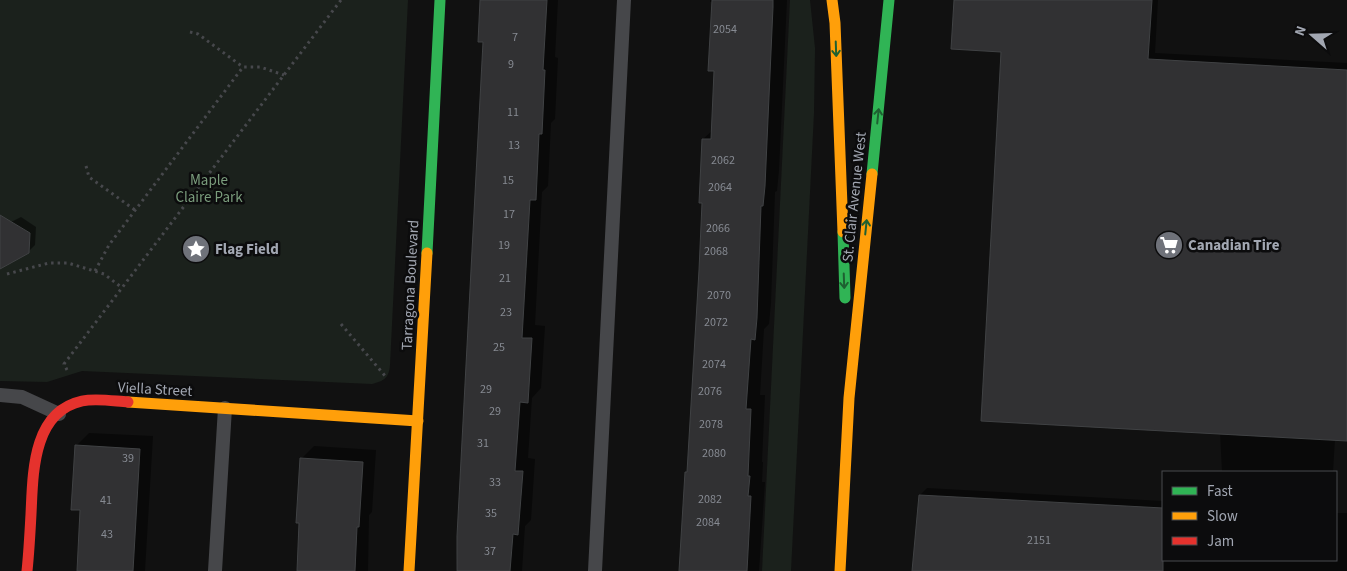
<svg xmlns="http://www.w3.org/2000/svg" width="1347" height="571" font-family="'Source Sans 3',sans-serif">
	<rect width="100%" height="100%" fill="#111"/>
	<g fill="#1b211c">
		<path d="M0,0H408L390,365C389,378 384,381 372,384L82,371L47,382L0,381Z"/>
		<polygon points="790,0 810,0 815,48 814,113 791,571 762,571"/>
	</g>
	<g fill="#0007">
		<polygon points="486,0 558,0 555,57 558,58 555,119 551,123 548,186 542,192 535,325 545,326 541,388 532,398 528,458 535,459 531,520 525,526 522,571 456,571"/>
		<polygon points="710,0 787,0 779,170 777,191 775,192 771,303 769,324 764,329 760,395 765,395 762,462 763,462 762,482 765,482 759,571 681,571 688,471 703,202 703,139 713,130 716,70 713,2 710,2"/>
		<polygon points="955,0 1158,0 1155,53 1347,63 1347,439 1335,439 1333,472 1222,472 1220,432 1003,50"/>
		<polygon points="21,217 36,227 35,245 28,252 0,254 0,229 5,225"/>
		<polygon points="89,433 153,436 145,571 78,571 82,509 76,446"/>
		<polygon points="314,446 376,450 372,512 369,515 368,571 299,571 301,459"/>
		<polygon points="927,488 1163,501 1163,560 1336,560 1336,513 1347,513 1347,571 913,571 920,495"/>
	</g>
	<g fill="#313133" stroke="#404244">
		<polygon points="480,0 547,0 543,70 545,70 542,134 539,134 536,200 530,200 522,338 532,338 528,403 520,402 515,471 523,471 518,535 513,534 510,571 457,571 457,536 483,42 478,42"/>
		<polygon points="712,0 773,0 773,7 765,186 763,206 761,206 757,318 755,340 751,339 746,409 751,409 748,476 750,476 748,496 751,496 747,571 679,571 685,472 687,472 699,270 702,203 699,203 702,139 711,139 714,71 708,71"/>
		<polygon points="954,0 1152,0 1148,59 1347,70 1347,441 981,421 1001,52 951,49"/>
		<polygon points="0,215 30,233 29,253 0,269"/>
		<polygon points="75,445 140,449 133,571 77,571 80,510 71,510"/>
		<polygon points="300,458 363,462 359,527 357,527 355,571 297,571 299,523 296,523"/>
		<polygon points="919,495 1163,508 1163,571 912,571"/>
	</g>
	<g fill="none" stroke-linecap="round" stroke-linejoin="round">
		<g stroke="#47484c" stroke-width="3" stroke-dasharray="2.5 4" stroke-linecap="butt">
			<polyline points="190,32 198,34 243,67"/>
			<polyline points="86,166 89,177 135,210"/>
			<polyline points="95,271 109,245 243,67 260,67 284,75"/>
			<polyline points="7,274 49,263 68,263 104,274 121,287"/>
			<polyline points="341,324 386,377"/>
			<polyline points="67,370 64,364 341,0"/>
		</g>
		<g stroke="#46474a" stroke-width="14">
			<polyline points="0,395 22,397 59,414"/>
			<polyline points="215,571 225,408"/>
			<polyline points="595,571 624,0"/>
		</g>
		<g stroke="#30b455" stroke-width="11">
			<polyline points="872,174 889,0"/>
			<polyline points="843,232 845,298"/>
			<polyline points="427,253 440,0"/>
		</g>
		<g stroke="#ff9f0a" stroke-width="11">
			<polyline points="832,0 835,23 843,232"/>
			<polyline points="128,402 418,421"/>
			<polyline points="409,571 427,253"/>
			<polyline points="840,571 849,398 872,174"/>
		</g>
		<path stroke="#e5322d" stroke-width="11" d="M27,571C29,552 30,533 31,514C33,474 32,412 82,401C96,398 113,401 128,402"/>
	</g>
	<defs><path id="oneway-shaft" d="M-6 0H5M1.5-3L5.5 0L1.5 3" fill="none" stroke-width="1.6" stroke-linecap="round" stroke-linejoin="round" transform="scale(1.25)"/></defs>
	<g stroke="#1e6031">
		<use href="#oneway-shaft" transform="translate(836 49) rotate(88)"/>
		<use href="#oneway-shaft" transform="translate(878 116) rotate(-84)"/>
		<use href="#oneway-shaft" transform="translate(866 227) rotate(-84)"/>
		<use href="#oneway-shaft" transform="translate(844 281) rotate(88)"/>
	</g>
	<defs>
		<symbol id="supermarket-disc" viewBox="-11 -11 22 22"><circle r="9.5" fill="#6f727a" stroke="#0c0c0d"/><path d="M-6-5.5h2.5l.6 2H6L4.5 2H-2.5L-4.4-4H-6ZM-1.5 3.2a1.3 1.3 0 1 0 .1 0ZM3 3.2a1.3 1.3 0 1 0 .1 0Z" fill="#fff"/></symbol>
		<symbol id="sight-disc" viewBox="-11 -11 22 22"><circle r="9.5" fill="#6f727a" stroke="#0c0c0d"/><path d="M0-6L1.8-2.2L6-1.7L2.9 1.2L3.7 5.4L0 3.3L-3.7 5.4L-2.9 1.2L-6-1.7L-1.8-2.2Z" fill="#fff"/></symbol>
	</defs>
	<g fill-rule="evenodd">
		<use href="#supermarket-disc" x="1153" y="229" width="32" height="32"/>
		<use href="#sight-disc" x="180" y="233" width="32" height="32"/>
	</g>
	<g text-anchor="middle" stroke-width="5" stroke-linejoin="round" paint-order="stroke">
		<g font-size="12" fill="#868a92">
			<text x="725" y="33">2054</text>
			<text x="515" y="41">7</text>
			<text x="511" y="68">9</text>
			<text x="513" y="116">11</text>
			<text x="514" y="149">13</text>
			<text x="723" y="164">2062</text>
			<text x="508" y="184">15</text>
			<text x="720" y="191">2064</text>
			<text x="509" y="218">17</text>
			<text x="718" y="232">2066</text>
			<text x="504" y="249">19</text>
			<text x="716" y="255">2068</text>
			<text x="505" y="282">21</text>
			<text x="719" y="299">2070</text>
			<text x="506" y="316">23</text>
			<text x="716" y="326">2072</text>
			<text x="499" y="351">25</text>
			<text x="714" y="368">2074</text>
			<text x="486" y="393">29</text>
			<text x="710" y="395">2076</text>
			<text x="495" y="415">29</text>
			<text x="711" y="428">2078</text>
			<text x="483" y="447">31</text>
			<text x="714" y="457">2080</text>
			<text x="128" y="462">39</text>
			<text x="495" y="486">33</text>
			<text x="710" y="503">2082</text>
			<text x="106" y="504">41</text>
			<text x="491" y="517">35</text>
			<text x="708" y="526">2084</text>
			<text x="107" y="538">43</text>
			<text x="1039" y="544">2151</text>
			<text x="490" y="555">37</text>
		</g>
		<g font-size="15" fill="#7a9c7c" stroke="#0c0c0d">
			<text x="209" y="185">Maple<tspan x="209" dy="17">Claire Park</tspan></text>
		</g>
		<g font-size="15" fill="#a2a7b2" stroke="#0c0c0d">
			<text transform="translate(854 197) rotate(-84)" y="5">St. Clair Avenue West</text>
			<text transform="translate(410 285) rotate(-87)" y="5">Tarragona Boulevard</text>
			<text transform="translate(155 389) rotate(3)" y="5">Viella Street</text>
		</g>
		<g font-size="15" font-weight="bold" fill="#a2a7b2" stroke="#0c0c0d" text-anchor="start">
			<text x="1188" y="250">Canadian Tire</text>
			<text x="215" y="254">Flag Field</text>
		</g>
	</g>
	<rect x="1162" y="471" width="175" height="90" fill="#0c0c0d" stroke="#484a4f"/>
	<rect x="1172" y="487" width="25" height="8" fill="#30b455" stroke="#484a4f"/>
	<text x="1207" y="496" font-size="15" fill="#a2a7b2">Fast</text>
	<rect x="1172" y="512" width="25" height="8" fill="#ff9f0a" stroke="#484a4f"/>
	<text x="1207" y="521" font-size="15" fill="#a2a7b2">Slow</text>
	<rect x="1172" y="537" width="25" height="8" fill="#e5322d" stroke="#484a4f"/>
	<text x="1207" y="546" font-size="15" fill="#a2a7b2">Jam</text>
	<g transform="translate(1312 35) rotate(290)" stroke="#0c0c0d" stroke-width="4" paint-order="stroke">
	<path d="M0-4L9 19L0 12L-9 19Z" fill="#a2a7b2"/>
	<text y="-8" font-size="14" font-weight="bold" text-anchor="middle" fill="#a2a7b2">N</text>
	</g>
</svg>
